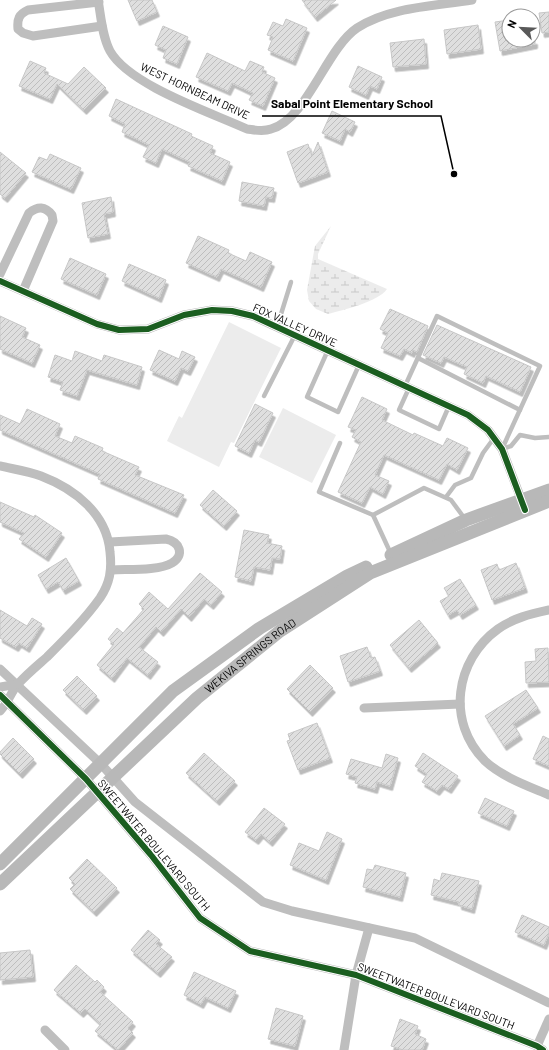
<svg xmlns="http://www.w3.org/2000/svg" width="549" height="1050" font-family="Barlow,sans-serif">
	<defs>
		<pattern id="wetland-marsh" width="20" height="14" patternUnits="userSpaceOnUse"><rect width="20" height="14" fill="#ececec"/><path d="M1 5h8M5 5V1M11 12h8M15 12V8" fill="none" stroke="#c9c9c9"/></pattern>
		<pattern id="building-hatch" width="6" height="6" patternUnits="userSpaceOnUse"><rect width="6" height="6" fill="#dfdfdf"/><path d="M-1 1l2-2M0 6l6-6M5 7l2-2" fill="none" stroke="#bebebe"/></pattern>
		<filter id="shadow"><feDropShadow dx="2.5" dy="4.5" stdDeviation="0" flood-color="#0004"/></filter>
	</defs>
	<rect width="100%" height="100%" fill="#fff"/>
	<g fill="#ececec">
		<polygon points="229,322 281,348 234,443 231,442 219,467 167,441 179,416 182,418"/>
		<polygon points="283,408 336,435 312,483 259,457"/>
	</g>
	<path fill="url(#wetland-marsh)" d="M331,226L318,254V259L387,289C378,302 343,310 328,314L316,309L309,301L307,290L315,246Z"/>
	<g fill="url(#building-hatch)" stroke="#c7c7c7" filter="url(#shadow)">
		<polygon points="128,0 152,0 157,12 137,21"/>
		<polygon points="302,0 336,0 315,17"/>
		<polygon points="549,12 549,32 542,33 539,13"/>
		<polygon points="286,19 307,28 293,61 268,50 273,37 267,35 273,22 283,26"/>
		<polygon points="509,20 509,40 535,40 535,44 500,51 495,22"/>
		<polygon points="478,25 481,49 447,54 444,30"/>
		<polygon points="163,26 188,37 177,64 163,58 166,50 155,45"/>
		<polygon points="424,39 426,64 393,67 390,43"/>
		<polygon points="207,53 245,71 250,61 264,67 262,72 275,78 263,106 249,100 253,93 232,83 228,91 196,77"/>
		<polygon points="30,61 46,68 44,73 68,84 84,67 106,88 84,110 57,84 50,99 19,86"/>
		<polygon points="358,66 382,77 377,89 370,86 366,95 349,87"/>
		<polygon points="116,99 192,134 191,136 213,146 210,153 230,162 222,181 188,166 190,162 162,149 156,163 143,157 149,145 122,132 125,124 109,116"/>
		<polygon points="332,111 355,122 350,132 345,129 340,141 322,133"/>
		<polygon points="318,142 328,172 298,183 287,152 308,144 312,156"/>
		<polygon points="0,152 26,173 5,198 0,194"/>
		<polygon points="50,154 81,168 71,189 32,172 39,157 47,160"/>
		<polygon points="242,182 274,188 272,198 266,197 264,206 239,201"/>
		<polygon points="111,197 113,212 104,214 108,234 88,238 82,203"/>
		<polygon points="198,236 229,250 228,253 246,261 250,252 272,262 261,287 221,269 217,277 186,263"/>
		<polygon points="70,258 106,274 97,295 61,279"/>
		<polygon points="129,264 166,280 159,298 122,281"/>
		<polygon points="390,309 428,326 417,352 413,350 412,353 404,349 400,356 381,348 388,333 380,329"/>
		<polygon points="0,316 26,328 22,337 40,345 32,363 0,349"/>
		<polygon points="437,325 531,367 520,392 486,376 483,383 464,374 467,367 444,357 441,363 423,355"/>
		<polygon points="159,350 179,359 182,351 195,357 188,371 181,368 175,381 150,370"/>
		<polygon points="75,351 102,361 104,355 142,367 137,385 87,370 77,396 60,390 63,382 48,377 55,355 72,361"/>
		<polygon points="362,397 387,409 382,420 413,435 414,433 443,446 447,438 468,448 457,470 447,464 439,480 384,455 375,475 389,481 383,494 370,487 362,503 338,492 361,442 352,437 356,430 348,427"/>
		<polygon points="255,404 273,413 259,442 255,440 249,453 235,446"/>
		<polygon points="27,409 60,424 55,436 72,443 75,436 103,448 102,451 139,467 135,475 184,495 175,513 98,479 100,474 0,430 0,415 20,424"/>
		<polygon points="213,490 237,511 224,526 200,505"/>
		<polygon points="0,502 34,517 35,515 62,533 46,557 19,539 24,533 0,522"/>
		<polygon points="244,530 269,535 267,543 282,546 280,559 272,558 270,570 254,567 251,581 235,577"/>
		<polygon points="66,558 79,581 63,590 58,582 46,589 38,575"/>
		<polygon points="516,563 525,588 492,600 481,570 497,564 499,570"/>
		<polygon points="200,573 222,592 211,605 204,599 189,617 181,609 161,632 156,627 139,647 158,662 148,675 127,658 112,678 97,665 114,644 108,639 117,628 123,633 144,609 139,604 149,592 168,609"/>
		<polygon points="460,579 476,605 460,615 457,610 448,615 440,601 449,596 444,588"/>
		<polygon points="0,610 27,626 32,618 42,624 27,648 19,643 16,647 0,638"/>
		<polygon points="419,620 438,643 409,668 390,645"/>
		<polygon points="367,647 371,658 375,657 380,671 348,682 340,656"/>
		<polygon points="548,648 549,682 526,683 525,662 536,661 535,649"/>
		<polygon points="310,665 333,688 310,712 287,689"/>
		<polygon points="77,676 97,696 84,710 63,690"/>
		<polygon points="526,690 538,708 513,724 520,735 504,746 485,716"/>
		<polygon points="317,723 330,758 298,770 287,741 290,740 288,734"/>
		<polygon points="543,736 549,739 549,766 533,759"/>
		<polygon points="13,738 34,759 20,774 0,754 0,752"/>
		<polygon points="204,753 235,781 217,801 186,773"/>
		<polygon points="423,753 458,776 449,789 442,785 437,791 422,782 427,774 415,766"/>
		<polygon points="386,754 398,758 390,786 377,782 375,789 355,783 357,777 346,774 351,759 382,768"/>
		<polygon points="485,798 514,811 507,826 478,813"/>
		<polygon points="264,808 285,824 270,842 261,834 256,840 245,832"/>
		<polygon points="327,832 342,839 326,880 290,865 299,843 319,851"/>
		<polygon points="87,859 117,888 94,912 70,889 75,884 69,878"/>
		<polygon points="375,865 406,873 400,897 363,887 367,869 373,870"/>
		<polygon points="442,873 479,881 472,909 459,905 459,902 431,895 434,879 440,881"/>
		<polygon points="522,915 549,927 549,933 544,945 515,932"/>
		<polygon points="148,930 160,940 156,944 172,957 158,973 131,950"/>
		<polygon points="30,950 33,977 0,980 0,953"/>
		<polygon points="76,965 95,982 97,980 104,987 100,992 133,1022 128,1028 133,1033 118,1050 95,1031 101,1024 85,1009 81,1013 54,990"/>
		<polygon points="194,972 236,991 228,1008 205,997 201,1004 184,995"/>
		<polygon points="276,1008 303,1016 295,1046 268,1039"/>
		<polygon points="400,1019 418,1026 415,1034 426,1039 422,1050 403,1050 391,1046"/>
	</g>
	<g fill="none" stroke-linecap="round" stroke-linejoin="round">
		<g stroke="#bebebe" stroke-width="4.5">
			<polyline points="277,327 291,282"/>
			<polyline points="328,350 307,397 338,412 359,365"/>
			<polyline points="418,358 520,410"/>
			<polyline points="405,386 437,316 540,366 502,449"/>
			<polyline points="409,388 399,410 439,429 449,406"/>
			<polyline points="264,396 295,335"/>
			<polyline points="340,443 319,492 373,515 391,554"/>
			<polyline points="502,449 511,446 520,435 535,438 549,437"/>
			<polyline points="446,497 455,485 471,478 483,453 494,438"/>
			<polyline points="373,515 424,488 451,500 465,519"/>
		</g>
		<g stroke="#bebebe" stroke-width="9">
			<path d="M98,0C101,16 102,36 110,51C129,85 210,112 247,129C255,130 263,132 271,129C307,119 326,49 357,28C389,7 435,6 472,0"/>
			<path d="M99,2L28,10C19,14 17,19 18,29L23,33L33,36L102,26"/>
			<path d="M0,274L29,213C38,206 45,206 52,215L53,221L23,291"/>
			<polyline points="0,281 97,324 119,330 148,329 184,315 212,310 232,311 253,316 468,415 488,430 502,449 523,504"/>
			<path d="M0,466C13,469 28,471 41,476C75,489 107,514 110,552C112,570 110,583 100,598C85,619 66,638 47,657C38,665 27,674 18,684C11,692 8,703 0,711"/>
			<path d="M110,542L166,539C180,542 185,555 172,563C159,571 127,569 112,570"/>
			<path d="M549,610C531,614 513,618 498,629C455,660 446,722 485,761C502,777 528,786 549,795"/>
			<polyline points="0,669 101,764 135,802 263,902 292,911 415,938 549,1003"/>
			<polyline points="0,687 18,684"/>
			<polyline points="0,695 86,779 151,855 200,918 250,951 356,975 537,1046 543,1050"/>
			<polyline points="364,708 460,704"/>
			<polyline points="45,1030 65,1050"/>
			<polyline points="537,1046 549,1019"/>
			<polyline points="344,1050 356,975 369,928"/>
		</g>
		<g stroke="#b8b8b8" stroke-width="13">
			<polyline points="391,555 466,520 549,490"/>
			<polyline points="0,864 173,691 260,628 347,576 366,567"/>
			<path id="s1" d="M0,884L197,698L280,631L370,573L549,501"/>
		</g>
		<defs>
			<g id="cycleway">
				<polyline points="0,281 97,324 119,330 148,329 184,315 212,310 232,311 253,316 468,415 488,430 502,449 525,510"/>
				<polyline points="0,695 86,779 151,855 200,918 250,951 356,975 537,1046 543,1050"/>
			</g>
		</defs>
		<use href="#cycleway" stroke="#fff" stroke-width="8"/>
		<use href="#cycleway" stroke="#1b5e20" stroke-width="6"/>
	</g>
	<g text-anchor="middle" stroke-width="3" stroke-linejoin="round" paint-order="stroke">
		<g font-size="11" fill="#000" stroke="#fff">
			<text transform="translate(195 91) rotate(25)" y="4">WEST HORNBEAM DRIVE</text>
			<text transform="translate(295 325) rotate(24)" y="4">FOX VALLEY DRIVE</text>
			<text dy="4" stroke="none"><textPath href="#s1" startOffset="339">WEKIVA SPRINGS ROAD</textPath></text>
			<text transform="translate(154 845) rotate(50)" y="4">SWEETWATER BOULEVARD SOUTH</text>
			<text transform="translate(436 996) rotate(21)" y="4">SWEETWATER BOULEVARD SOUTH</text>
		</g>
	</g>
	<path fill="none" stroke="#000" stroke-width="1.5" d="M454 174L441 116H262"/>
	<circle fill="#000" stroke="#fff" stroke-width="1.5" cx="454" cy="174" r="4"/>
	<g font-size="12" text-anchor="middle" font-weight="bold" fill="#000" stroke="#fff" stroke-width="3" stroke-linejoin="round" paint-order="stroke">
		<text x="352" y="108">Sabal Point Elementary School</text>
	</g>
	<g transform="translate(521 28) rotate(294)"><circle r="19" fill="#ffffff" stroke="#999999"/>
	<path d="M0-3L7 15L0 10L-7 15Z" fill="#595959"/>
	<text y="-6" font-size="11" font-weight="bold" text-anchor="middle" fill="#000000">N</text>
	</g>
</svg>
